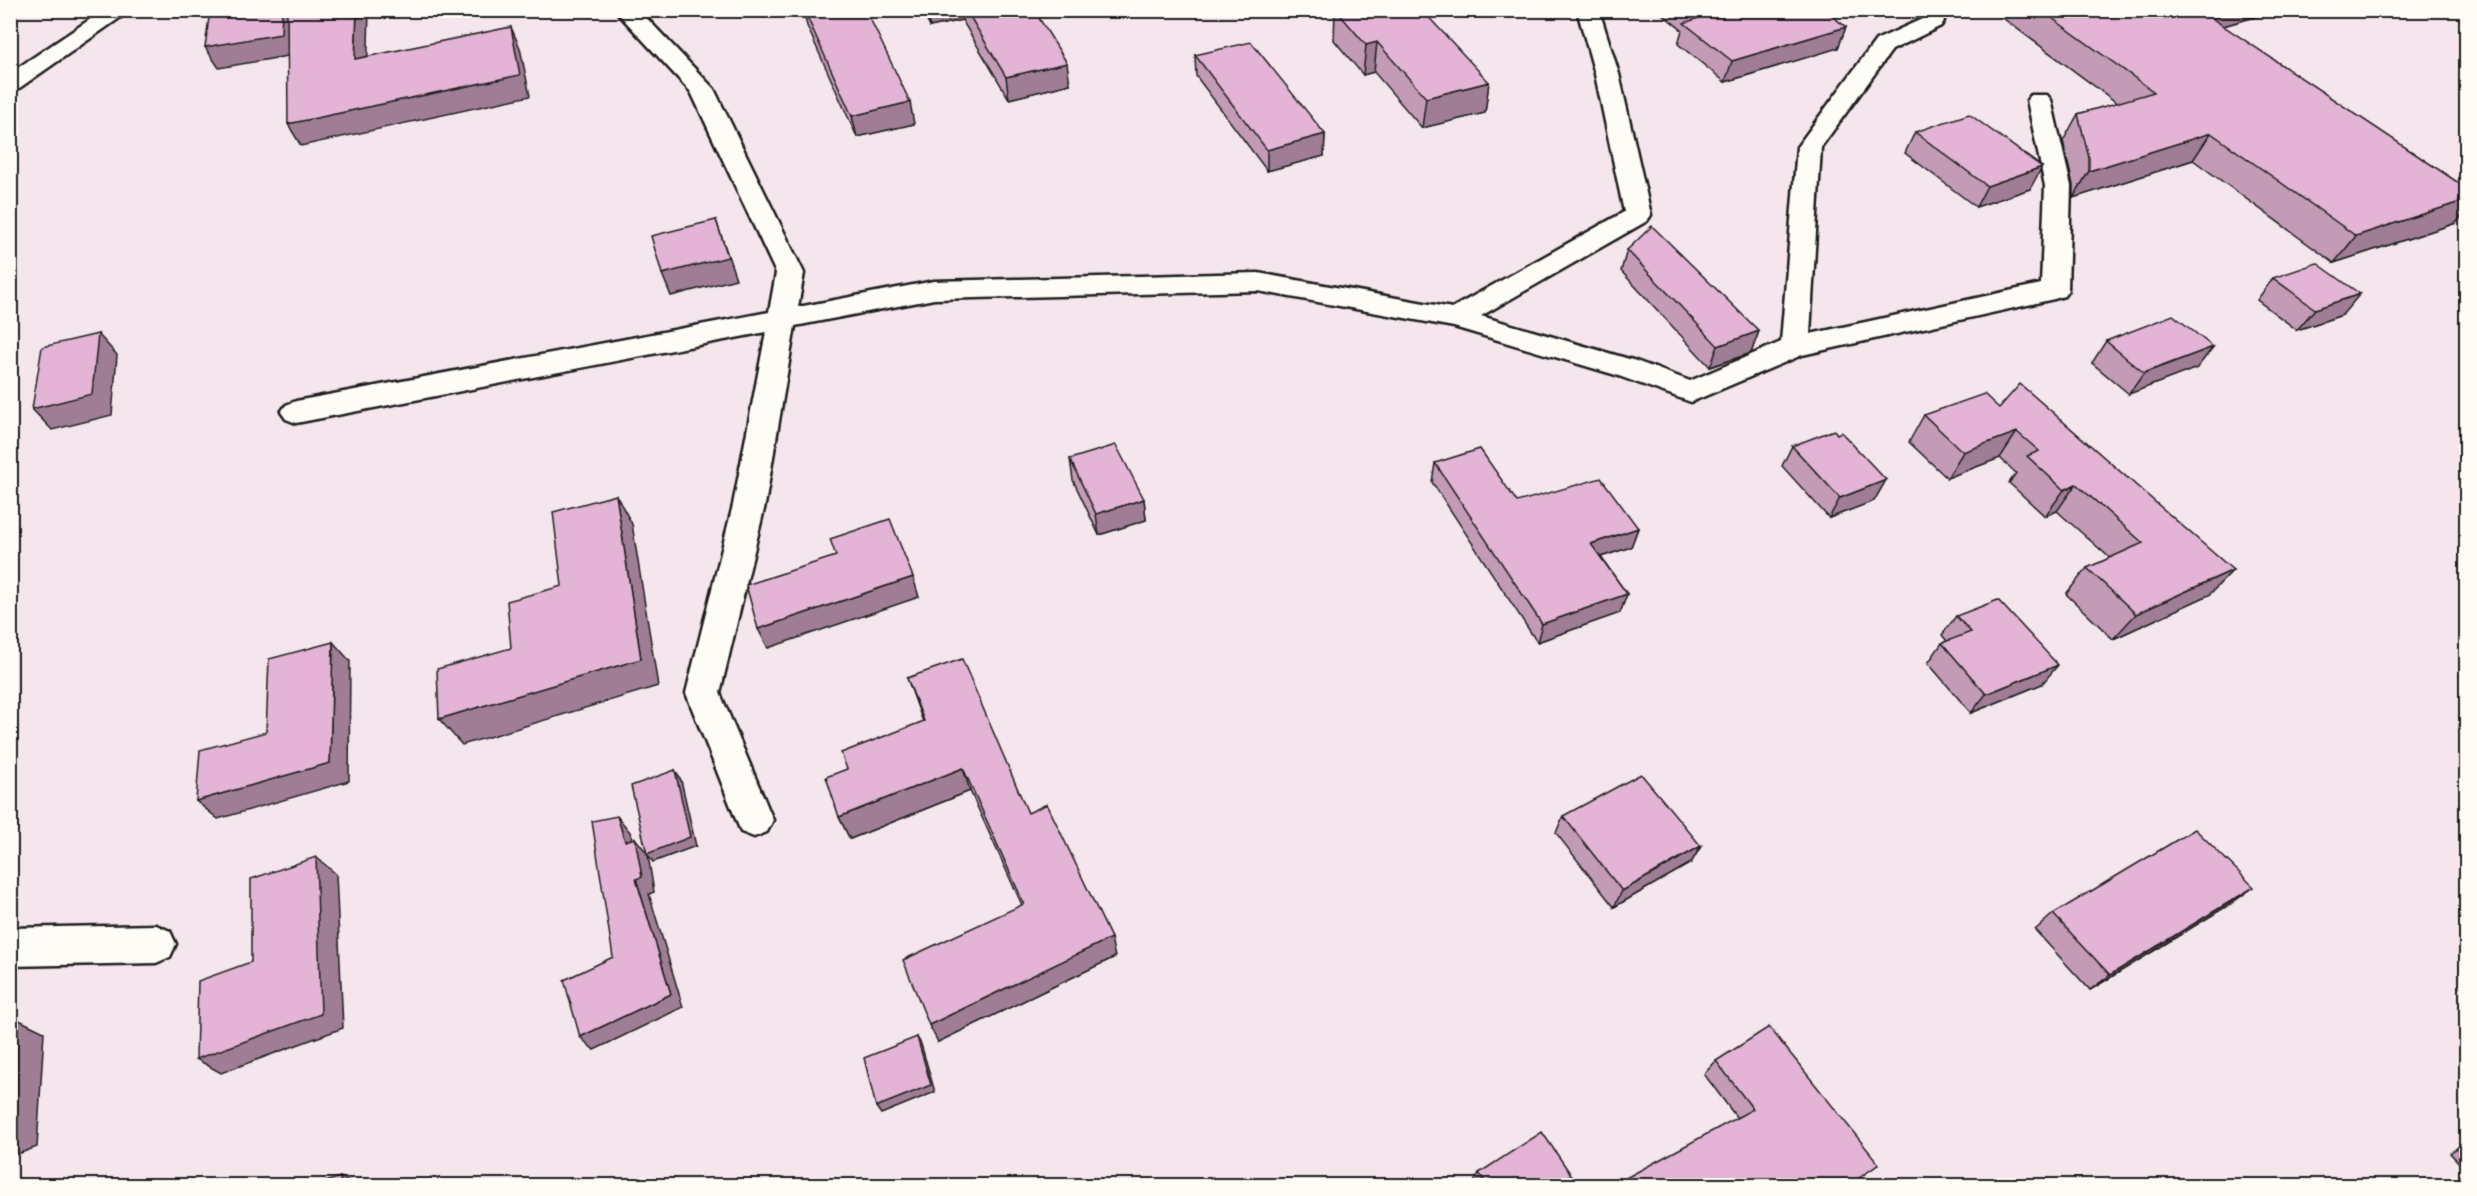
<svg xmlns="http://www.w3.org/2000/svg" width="2477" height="1196" font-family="'Playpen Sans',sans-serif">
	<rect width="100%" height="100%" fill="#f5e6ed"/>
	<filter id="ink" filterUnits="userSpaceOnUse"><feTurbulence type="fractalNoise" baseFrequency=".0167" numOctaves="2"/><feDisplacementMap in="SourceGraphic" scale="12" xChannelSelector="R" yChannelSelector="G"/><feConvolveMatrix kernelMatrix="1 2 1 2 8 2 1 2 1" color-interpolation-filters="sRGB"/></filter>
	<g filter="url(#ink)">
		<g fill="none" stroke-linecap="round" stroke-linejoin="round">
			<defs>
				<g id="street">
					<polygon points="104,10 131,10 18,89 10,91 10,73"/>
					<polygon points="615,10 639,10 714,89 804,273 798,307 934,281 1258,273 1452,308 1624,212 1595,74 1577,10 1599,10 1619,74 1651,215 1647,221 1481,316 1636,361 1690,381 1781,342 1797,147 1876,40 1933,14 1941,16 1944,21 1941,26 1892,50 1821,147 1810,334 2041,284 2045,186 2027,100 2031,95 2047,95 2051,100 2071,186 2068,290 2064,296 2054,299 1802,355 1691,402 1616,375 1454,327 1258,291 934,299 795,326 765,505 720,693 773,820 767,832 754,837 741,832 686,693 733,505 766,332 296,423 286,419 281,412 286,405 296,401 769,312 776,273 691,92"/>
					<polygon points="156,925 170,931 176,944 170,957 156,963 10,966 10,928"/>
				</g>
			</defs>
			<use href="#street" stroke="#1c1c1c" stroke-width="5"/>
			<use href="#street" fill="#fdfcf7" fill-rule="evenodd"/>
		</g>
		<g fill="#c39bb7" stroke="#1c1c1c" stroke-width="1.5">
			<polygon points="803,10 866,10 914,124 857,137 807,26"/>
			<polygon points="921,10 1034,10 1070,84 1009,99 962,20 930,27"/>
			<polygon points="1335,10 1489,82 1485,113 1422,128 1374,72 1363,75 1334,40"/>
			<polygon points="1657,10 1824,10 1846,27 1838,48 1725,82 1678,44 1682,30"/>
			<polygon points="1992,10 2280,10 2223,26 2466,188 2466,211 2456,223 2334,263 2193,160 2073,198 2073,185 2063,141 2078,114 2117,103"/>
			<polygon points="1195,55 1325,134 1324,156 1267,171 1196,76"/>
			<polygon points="1915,132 2030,189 1976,207 1905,153"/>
			<polygon points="1627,250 1759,331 1751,353 1710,367 1621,271"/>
			<polygon points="2273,278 2342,315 2297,330 2257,300"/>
			<polygon points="2106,341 2213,347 2197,368 2129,394 2092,363"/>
			<polygon points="1999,408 2233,570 2209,595 2113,639 2066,594 2087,568 2110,558 2057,511 2045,516 2009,483 2016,473 2000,458 1947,478 1909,442 1924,415"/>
			<polygon points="1792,446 1886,480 1874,501 1829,518 1782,466"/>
			<polygon points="1070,459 1144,499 1146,520 1099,535 1073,480"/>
			<polygon points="1435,463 1517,502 1638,528 1631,547 1601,557 1627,594 1620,613 1537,642 1432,482"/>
			<polygon points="1956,616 2042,684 1971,713 1928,663 1942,643 1947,641 1942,635"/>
			<polygon points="907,678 1028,813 1115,957 938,1042 1022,905 970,791 850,839 839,817 923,722"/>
			<polygon points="1563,816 1701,846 1691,863 1614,907 1556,833"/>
			<polygon points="2232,903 2090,990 2035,930 2053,914"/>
			<polygon points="1716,1061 1879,1164 1737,1118 1704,1074"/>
			<polygon points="2466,1141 2466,1170 2450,1153"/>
			<polygon points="1479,1173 1578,1185 1474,1185 1473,1184"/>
			<polygon points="2466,1181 2466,1185 2460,1185"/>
		</g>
		<g fill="#9f7e95" stroke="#1c1c1c" stroke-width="1.5">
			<polygon points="282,10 295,10 293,55 219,68 205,47"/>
			<polygon points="357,10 369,10 367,81 355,59"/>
			<polygon points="927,10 961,10 962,20 930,27"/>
			<polygon points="2202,10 2280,10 2205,31"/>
			<polygon points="511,27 520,48 530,96 301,146 288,124"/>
			<polygon points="1846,27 1838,48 1725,82 1732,61"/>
			<polygon points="1377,42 1374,72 1363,75 1366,45"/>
			<polygon points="1067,63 1070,84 1009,99 1006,77"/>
			<polygon points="1489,82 1485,113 1422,128 1426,98"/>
			<polygon points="910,102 914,124 857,137 852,116"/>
			<polygon points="2211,133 2193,160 2073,198 2089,171"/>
			<polygon points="1325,134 1324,156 1267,171 1267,150"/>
			<polygon points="2042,167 2030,189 1976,207 1987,186"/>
			<polygon points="2466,200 2466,211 2456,223 2334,263 2356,236"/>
			<polygon points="716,220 736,279 671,296 662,274"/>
			<polygon points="2360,294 2342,315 2297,330 2315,309"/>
			<polygon points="1759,331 1751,353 1710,367 1718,346"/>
			<polygon points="98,334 117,355 112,415 52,430 32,409"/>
			<polygon points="2213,347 2197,368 2129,394 2144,373"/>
			<polygon points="2017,432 2000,458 1947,478 1963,452"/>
			<polygon points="1886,480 1874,501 1829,518 1840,498"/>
			<polygon points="2076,484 2057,511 2045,516 2064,490"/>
			<polygon points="616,495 632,524 658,686 462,745 439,719 641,659"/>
			<polygon points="1144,499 1146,520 1099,535 1096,514"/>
			<polygon points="1638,528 1631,547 1585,562 1591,544"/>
			<polygon points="2233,570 2209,595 2113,639 2136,614"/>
			<polygon points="913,577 919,597 768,648 758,629"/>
			<polygon points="1627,594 1620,613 1537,642 1542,624"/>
			<polygon points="333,642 350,661 349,781 218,819 196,801 330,763"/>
			<polygon points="2058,665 2042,684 1971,713 1986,694"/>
			<polygon points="963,768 970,791 850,839 839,817"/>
			<polygon points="675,770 681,780 696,846 653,862 648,855 654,892 649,894 683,1007 594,1050 580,1037 671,994 636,879 635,838 647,853"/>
			<polygon points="617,816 630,832 637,857 625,841"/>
			<polygon points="1701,846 1691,863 1614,907 1622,891"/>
			<polygon points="316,857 336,874 343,1028 221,1073 196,1059"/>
			<polygon points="2254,887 2232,903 2090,990 2110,975"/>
			<polygon points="1111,938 1115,957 938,1042 929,1025"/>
			<polygon points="15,1018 44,1032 37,1147 10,1157 10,1076"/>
			<polygon points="917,1037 921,1044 935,1092 881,1114 876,1107"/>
			<polygon points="340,1177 358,1185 341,1185"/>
		</g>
		<g fill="#e3b4d5" stroke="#1c1c1c" stroke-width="1.5">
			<polygon points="210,10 282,10 281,34 205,47"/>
			<polygon points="287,10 357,10 355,59 511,27 520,75 288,124"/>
			<polygon points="804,10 866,10 910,102 852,116"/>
			<polygon points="966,10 1034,10 1067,63 1006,77"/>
			<polygon points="1336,10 1422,10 1489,82 1426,98 1377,42 1366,45"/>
			<polygon points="1689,10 1824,10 1846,27 1732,61 1684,23 1699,18"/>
			<polygon points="2041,10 2204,10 2213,16 2210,17 2466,188 2466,200 2356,236 2211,133 2089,171 2089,158 2078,114 2154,92"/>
			<polygon points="1251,42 1325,134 1267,150 1195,55"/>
			<polygon points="1969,114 2042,167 1987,186 1915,132"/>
			<polygon points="716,220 728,257 662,274 651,236"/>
			<polygon points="1652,226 1759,331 1718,346 1627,250"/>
			<polygon points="2317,263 2360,294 2315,309 2273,278"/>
			<polygon points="2173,315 2213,347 2144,373 2106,341"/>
			<polygon points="98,334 92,394 32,409 42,347"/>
			<polygon points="2020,384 2233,570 2136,614 2087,568 2143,543 2076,484 2064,490 2027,456 2039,451 2017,432 1963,452 1924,415 1984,394 1999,408"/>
			<polygon points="1834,430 1837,434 1841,432 1886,480 1840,498 1792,446"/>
			<polygon points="1116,445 1144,499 1096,514 1070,459"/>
			<polygon points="1480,449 1517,502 1601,478 1638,528 1591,544 1627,594 1542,624 1435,463"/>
			<polygon points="616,495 641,659 439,719 437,669 511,648 507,601 562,586 553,512"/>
			<polygon points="890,519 913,577 758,629 746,585 836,556 830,539"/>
			<polygon points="1998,600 2058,665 1986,694 1942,643 1971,632 1956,616"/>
			<polygon points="333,642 330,763 196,801 200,750 266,732 269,659"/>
			<polygon points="962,659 1028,813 1047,804 1111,938 929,1025 903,960 1024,904 963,768 839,817 826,777 847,769 841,753 924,721 907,678"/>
			<polygon points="675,770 690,837 647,854 631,786"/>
			<polygon points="1641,774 1701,846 1622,891 1563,816"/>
			<polygon points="617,816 625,841 635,838 642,877 636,879 671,994 580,1037 564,980 613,957 592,821"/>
			<polygon points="2195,829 2254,887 2110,975 2053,914"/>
			<polygon points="316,857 321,1014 196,1059 198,981 251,962 251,879"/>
			<polygon points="15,1018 10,1076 10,1019"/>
			<polygon points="1769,1027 1879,1164 1849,1185 1613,1185 1753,1109 1716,1061"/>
			<polygon points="917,1037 931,1085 876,1107 864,1058"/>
			<polygon points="1542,1132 1578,1185 1487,1185 1479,1173"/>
			<polygon points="340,1177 341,1185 317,1185"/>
		</g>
	</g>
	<rect width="2477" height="1196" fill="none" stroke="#fdfcf7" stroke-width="36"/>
	<rect x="18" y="18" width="2441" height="1160" fill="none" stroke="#1c1c1c" stroke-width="2" filter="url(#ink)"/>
</svg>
